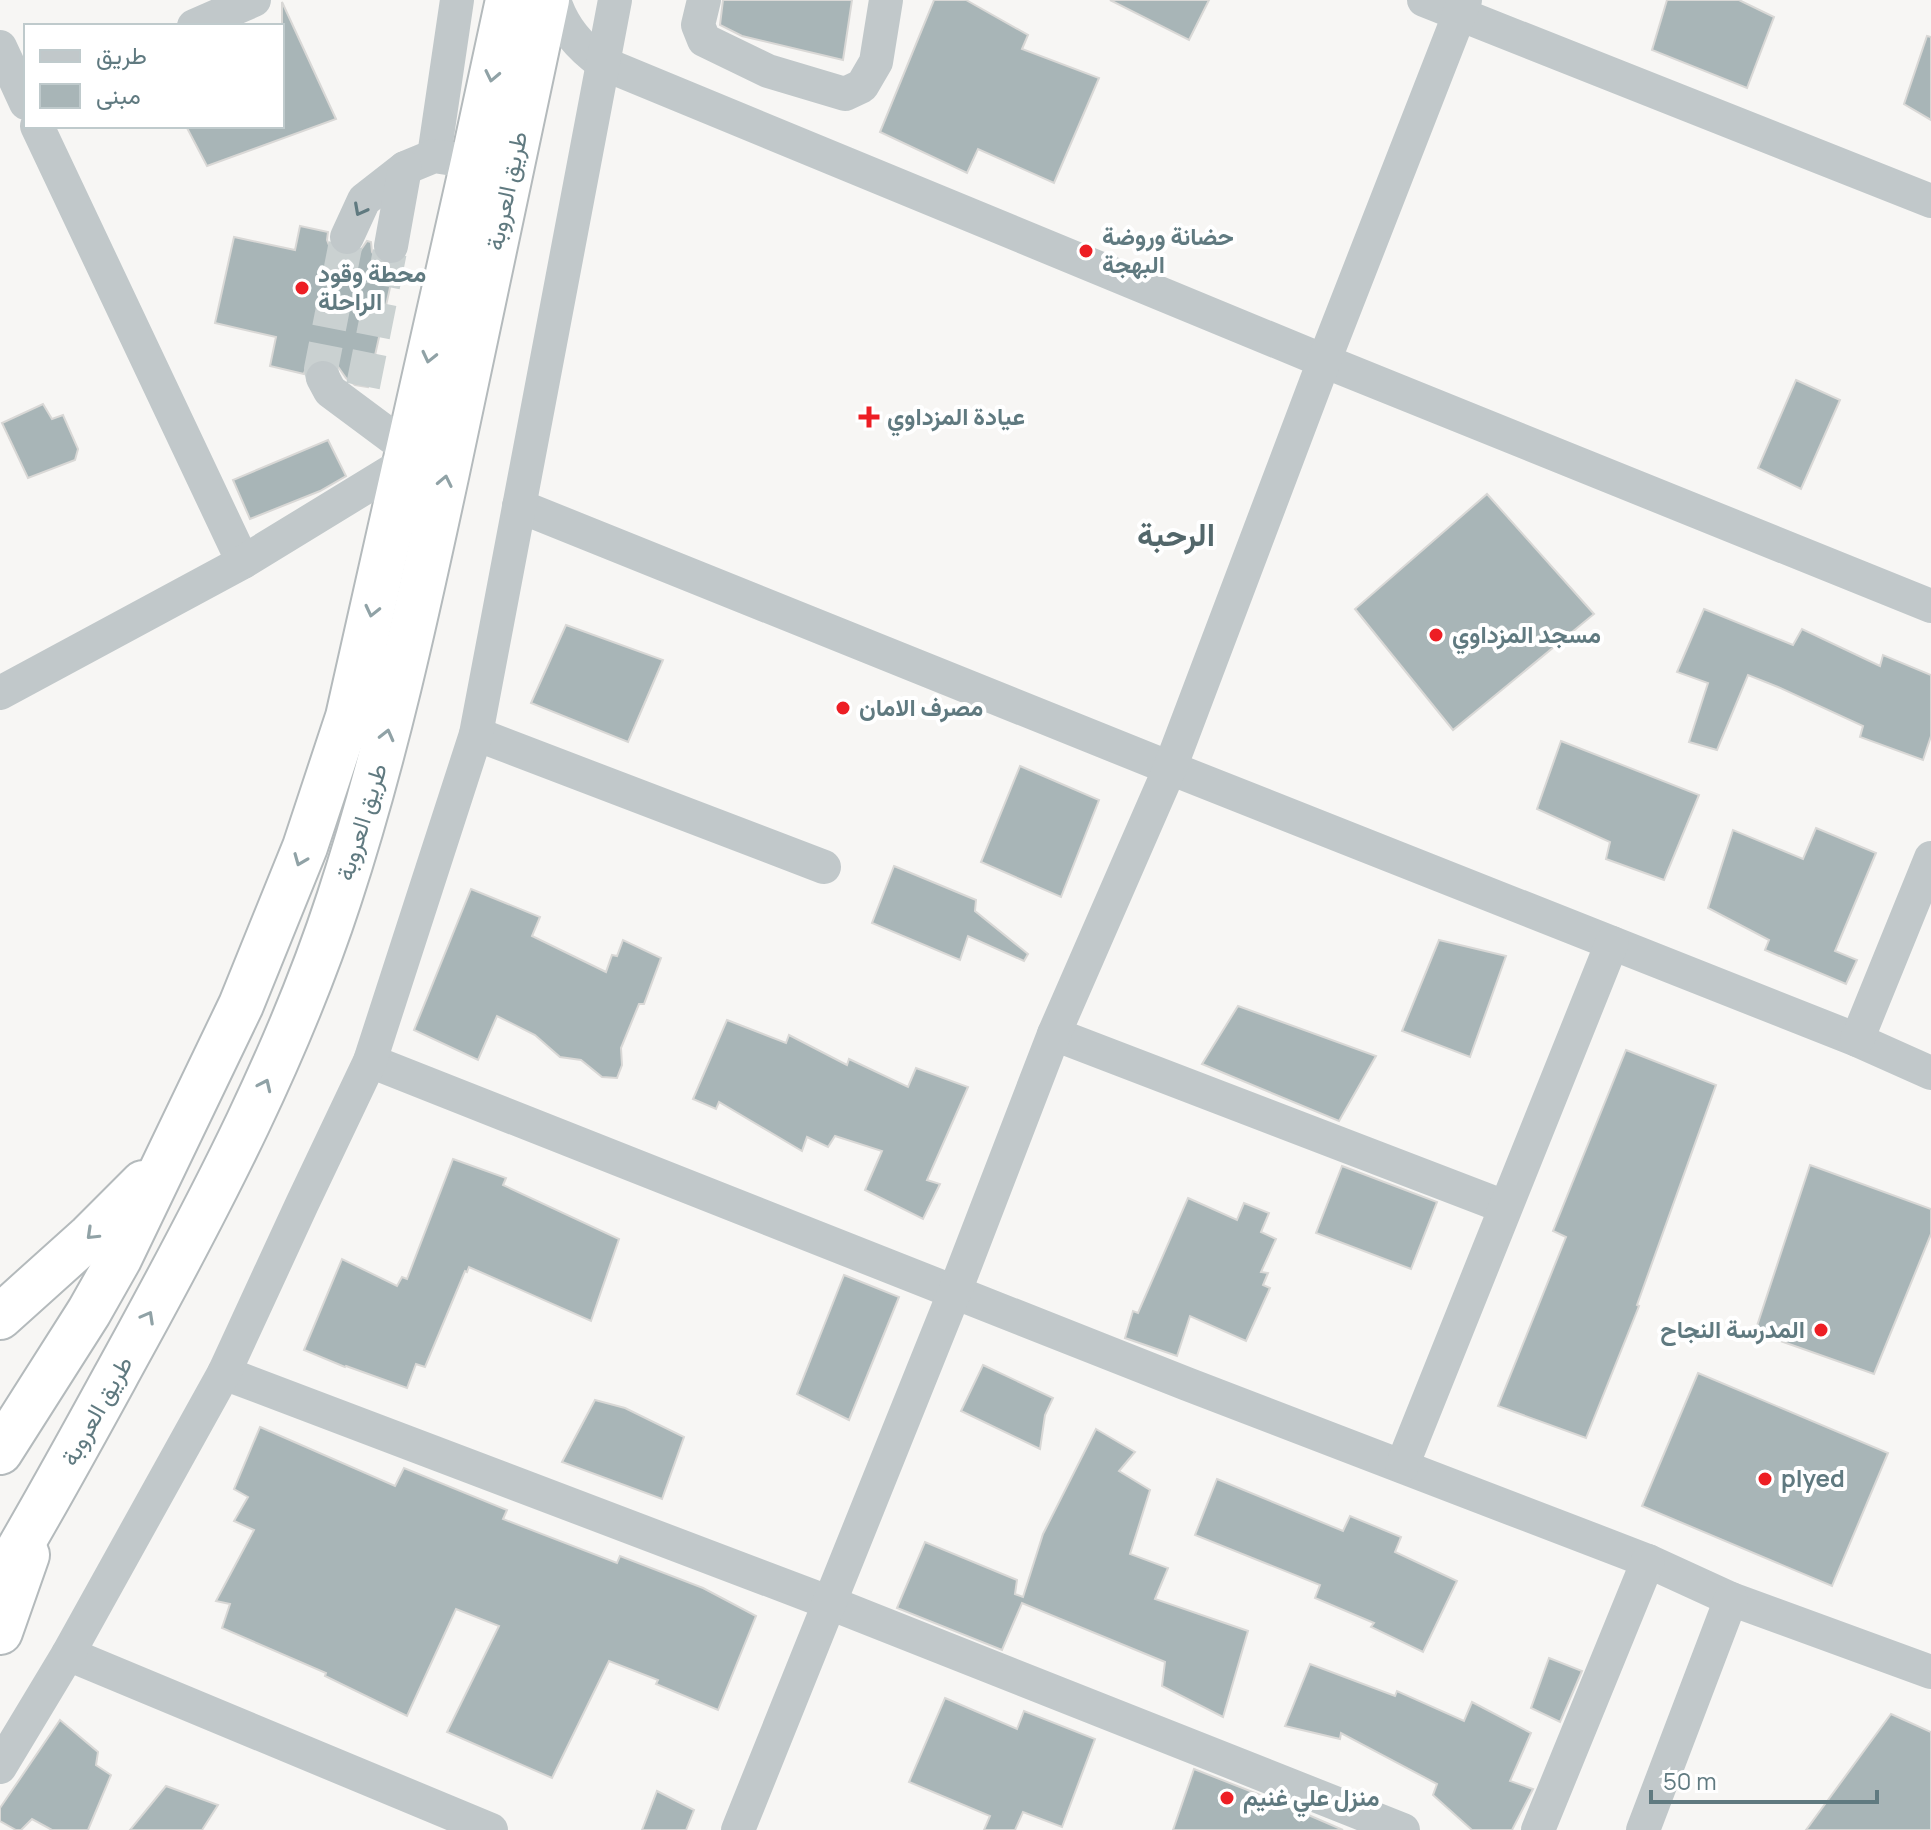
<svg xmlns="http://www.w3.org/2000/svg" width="1931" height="1830" font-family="Manrope,Vazirmatn,sans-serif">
	<rect width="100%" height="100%" fill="#f7f6f4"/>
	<g fill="#a8b5b7" stroke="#d9d8d6" stroke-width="2">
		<polygon points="723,0 852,0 843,60 742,36 720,25"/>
		<polygon points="934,0 966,0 1028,35 1022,49 1099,78 1054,183 978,149 967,173 880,132"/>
		<polygon points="1110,0 1209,0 1189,40"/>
		<polygon points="1667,0 1739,0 1774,17 1747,88 1652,50"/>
		<polygon points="282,2 336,119 207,166 186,126 282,126"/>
		<polygon points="1927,36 1931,37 1931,120 1904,104"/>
		<polygon points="300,226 328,232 327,240 330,248 339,255 350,257 358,254 367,241 371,242 372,252 378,261 387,265 395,265 368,387 355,385 346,378 334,361 324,358 313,361 306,367 304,374 270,366 276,337 215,323 234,237 295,250"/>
		<polygon points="1796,380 1840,400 1801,489 1758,468"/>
		<polygon points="43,404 52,419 63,415 78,449 75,460 28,478 2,423"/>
		<polygon points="328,440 346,476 320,491 250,519 233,480"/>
		<polygon points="1487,494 1594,614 1453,730 1355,609"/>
		<polygon points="1704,609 1793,645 1802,629 1880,666 1883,655 1931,675 1931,736 1923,760 1860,737 1863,726 1778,687 1748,675 1717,750 1689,742 1708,683 1677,672"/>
		<polygon points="566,625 663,660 628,742 531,703"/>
		<polygon points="1561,741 1699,795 1664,880 1606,859 1610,842 1537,809"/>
		<polygon points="1020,766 1099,800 1061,897 981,862"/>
		<polygon points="1816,828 1876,853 1835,951 1857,960 1846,984 1765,950 1769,940 1708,908 1733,830 1803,859"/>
		<polygon points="894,866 976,900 975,911 1028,954 1024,961 968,936 960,960 872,923"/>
		<polygon points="471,889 540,917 532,936 606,972 612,955 617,956 623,940 661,958 644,1004 639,1004 621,1048 622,1065 617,1078 602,1077 581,1060 560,1057 535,1035 497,1016 478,1060 414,1030"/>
		<polygon points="1439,940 1506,956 1470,1057 1402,1031"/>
		<polygon points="1238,1006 1376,1056 1339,1121 1202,1064"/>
		<polygon points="727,1020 786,1043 789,1035 847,1065 849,1059 908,1087 916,1068 968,1087 927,1180 940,1184 923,1219 865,1190 882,1151 835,1136 828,1147 807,1137 802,1151 719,1102 716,1109 693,1099"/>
		<polygon points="1626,1050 1716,1085 1637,1305 1639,1306 1586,1438 1498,1406 1566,1237 1553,1231"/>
		<polygon points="453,1159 506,1178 503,1185 619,1239 591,1321 469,1267 467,1272 465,1271 425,1367 416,1364 407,1388 346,1366 345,1367 304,1350 342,1259 397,1286 402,1277 407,1279"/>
		<polygon points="1810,1165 1931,1209 1931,1234 1874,1374 1755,1332"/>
		<polygon points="1342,1166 1437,1202 1411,1269 1316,1233"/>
		<polygon points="1188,1198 1237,1220 1244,1203 1269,1213 1261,1232 1276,1239 1261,1272 1268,1273 1263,1285 1270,1288 1246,1341 1190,1316 1177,1356 1125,1338 1133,1311 1138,1313"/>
		<polygon points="844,1275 899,1297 849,1420 797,1394"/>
		<polygon points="983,1365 1053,1398 1045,1415 1040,1449 961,1411"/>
		<polygon points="1698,1373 1888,1453 1832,1586 1642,1506"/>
		<polygon points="595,1400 625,1408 684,1437 662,1499 562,1462"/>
		<polygon points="260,1427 395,1486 404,1468 507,1510 503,1519 617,1563 620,1556 703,1588 756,1616 718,1710 656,1684 658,1680 609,1661 552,1778 447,1732 499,1626 456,1609 407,1716 325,1676 326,1673 222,1628 230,1604 216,1601 254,1530 234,1521 248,1497 234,1489"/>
		<polygon points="1096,1429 1135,1452 1119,1471 1150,1490 1130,1554 1168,1568 1155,1599 1248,1631 1223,1717 1162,1686 1165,1662 1022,1603 1002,1650 897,1608 925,1542 1017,1580 1015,1594 1023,1597 1043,1534"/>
		<polygon points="1217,1479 1343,1531 1350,1516 1401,1537 1395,1552 1457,1581 1423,1652 1371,1627 1374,1623 1315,1598 1320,1585 1195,1535"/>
		<polygon points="1549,1658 1582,1671 1560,1722 1531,1708"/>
		<polygon points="1310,1664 1395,1696 1397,1691 1464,1721 1472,1702 1531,1733 1510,1781 1533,1789 1512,1830 1472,1830 1433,1795 1437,1784 1341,1733 1340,1739 1285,1726"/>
		<polygon points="945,1698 1017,1729 1024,1711 1095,1739 1062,1827 1023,1812 1015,1830 984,1830 990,1816 909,1782"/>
		<polygon points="1891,1714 1931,1732 1931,1830 1806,1830"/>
		<polygon points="60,1720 98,1752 96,1765 111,1775 88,1830 52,1830 32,1819 21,1830 16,1830 0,1821 0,1808"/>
		<polygon points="1194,1769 1283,1804 1343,1830 1173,1830"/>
		<polygon points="166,1786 218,1805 202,1830 130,1830"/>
		<polygon points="657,1791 694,1810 686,1830 642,1830"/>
	</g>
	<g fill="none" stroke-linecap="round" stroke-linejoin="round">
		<g stroke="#cad1d1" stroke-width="34" stroke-dasharray="34 17" stroke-linecap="butt">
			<polyline points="323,378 321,369 347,237"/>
			<polyline points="363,386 391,246"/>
		</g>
		<defs>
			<g id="highway">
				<polyline points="0,1317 90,1236 143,1183"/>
				<polyline points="0,1452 89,1312 119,1259 241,1005 305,847 348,717 473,162 508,0"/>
				<path d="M0,1581C48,1501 92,1419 137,1337C214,1196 289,1052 339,899C385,759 416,616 447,472C481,315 515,158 547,0"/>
				<polyline points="0,1632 27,1555"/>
			</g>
		</defs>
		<use href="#highway" stroke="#b4babc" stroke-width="48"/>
		<g stroke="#c1c8ca" stroke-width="34">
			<path d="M554,0C563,28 579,46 602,63L1324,361L1931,606"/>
			<polyline points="704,0 698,25 704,40 768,71 845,94 862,86 876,62 886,0"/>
			<polyline points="1424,0 1931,201"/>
			<polyline points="194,26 254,0"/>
			<polyline points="0,47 26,103"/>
			<polyline points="37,126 243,562"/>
			<polyline points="434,156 457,0"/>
			<polyline points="347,237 364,200 405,168 434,156 473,162"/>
			<polyline points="391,246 405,168"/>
			<polyline points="323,378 330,391 408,449"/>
			<polyline points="519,506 1170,768 1857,1040 1931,1073"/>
			<polyline points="0,693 243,562 405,463"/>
			<polyline points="476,734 824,867"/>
			<polyline points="1054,1034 1505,1207"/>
			<polyline points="1857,1040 1931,858"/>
			<polyline points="370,1061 1187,1384 1648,1561 1731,1599 1931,1672"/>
			<polyline points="224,1373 830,1603 1403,1830"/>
			<polyline points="1402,1466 1612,943"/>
			<polyline points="68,1654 491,1830"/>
			<polyline points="0,1767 68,1654 224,1373 302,1204 370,1061 476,734 615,0"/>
			<polyline points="738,1830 955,1291 1054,1034 1170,768 1324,361 1465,0"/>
			<polyline points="1538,1830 1648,1561"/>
			<polyline points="1643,1830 1731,1599"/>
		</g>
		<use href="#highway" stroke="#fff" stroke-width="44"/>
	</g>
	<defs><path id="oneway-chevron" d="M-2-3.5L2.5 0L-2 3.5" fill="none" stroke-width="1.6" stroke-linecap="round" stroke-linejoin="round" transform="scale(2)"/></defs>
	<g stroke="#90a2a6">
		<use href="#oneway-chevron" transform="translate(492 76) rotate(102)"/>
		<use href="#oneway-chevron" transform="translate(429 357) rotate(103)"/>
		<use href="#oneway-chevron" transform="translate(445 481) rotate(-78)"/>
		<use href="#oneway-chevron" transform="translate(372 611) rotate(103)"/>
		<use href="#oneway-chevron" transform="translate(387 735) rotate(-76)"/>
		<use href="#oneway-chevron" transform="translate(300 860) rotate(112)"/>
		<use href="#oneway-chevron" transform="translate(265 1085) rotate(-65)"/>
		<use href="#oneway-chevron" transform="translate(92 1234) rotate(136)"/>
		<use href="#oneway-chevron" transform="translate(148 1317) rotate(-61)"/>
	</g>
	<use stroke="#607a80" href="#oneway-chevron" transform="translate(360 210) rotate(118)"/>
	<g fill="#ed1e24" stroke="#fff" stroke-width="3">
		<circle cx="1086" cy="251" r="8"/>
		<circle cx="302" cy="288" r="8"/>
		<path d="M865 405h8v8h8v8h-8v8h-8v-8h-8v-8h8z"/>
		<circle cx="1436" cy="635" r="8"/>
		<circle cx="843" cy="708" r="8"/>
		<circle cx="1821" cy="1330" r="8"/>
		<circle cx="1765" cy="1479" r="8"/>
		<circle cx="1227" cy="1798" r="8"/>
	</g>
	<g text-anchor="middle" stroke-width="8" stroke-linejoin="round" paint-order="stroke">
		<g font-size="24" fill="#607a80" stroke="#fff">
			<text transform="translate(507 191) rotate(-78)" y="8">طريق العروبة</text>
			<text transform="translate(362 822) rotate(-73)" y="8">طريق العروبة</text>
			<text transform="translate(97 1411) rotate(-61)" y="8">طريق العروبة</text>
		</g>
		<g font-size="24" font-weight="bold" fill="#607a80" stroke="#fff" text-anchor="start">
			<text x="1102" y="245">حضانة وروضة<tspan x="1102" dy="28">البهجة</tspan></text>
			<text x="318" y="282">محطة وقود<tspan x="318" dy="28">الراحلة</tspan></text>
			<text x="887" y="425">عيادة المزداوي</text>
			<text x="1452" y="643">مسجد المزداوي</text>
			<text x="859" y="716">مصرف الامان</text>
			<text x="1805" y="1338" text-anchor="end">المدرسة النجاح</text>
			<text x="1781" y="1487">plyed</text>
			<text x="1243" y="1806">منزل علي غنيم</text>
		</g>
		<g font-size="32" font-weight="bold" fill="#53676b" stroke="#fff">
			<text x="1176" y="546">الرحبة</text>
		</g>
	</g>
	<rect x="24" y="24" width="260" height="104" fill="#ffffff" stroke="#bfcacc" stroke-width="2"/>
	<rect x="40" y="50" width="40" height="12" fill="#c1c8ca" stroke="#bfcacc" stroke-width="2"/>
	<text x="96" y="64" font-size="24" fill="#607a80">طريق</text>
	<rect x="40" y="84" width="40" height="24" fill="#a8b5b7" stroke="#bfcacc" stroke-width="2"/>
	<text x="96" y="104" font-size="24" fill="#607a80">مبنى</text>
	<path d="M1651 1790v12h226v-12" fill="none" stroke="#607a80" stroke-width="4"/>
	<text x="1663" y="1790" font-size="24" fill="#607a80" stroke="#ffffff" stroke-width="6" paint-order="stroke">50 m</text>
</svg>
